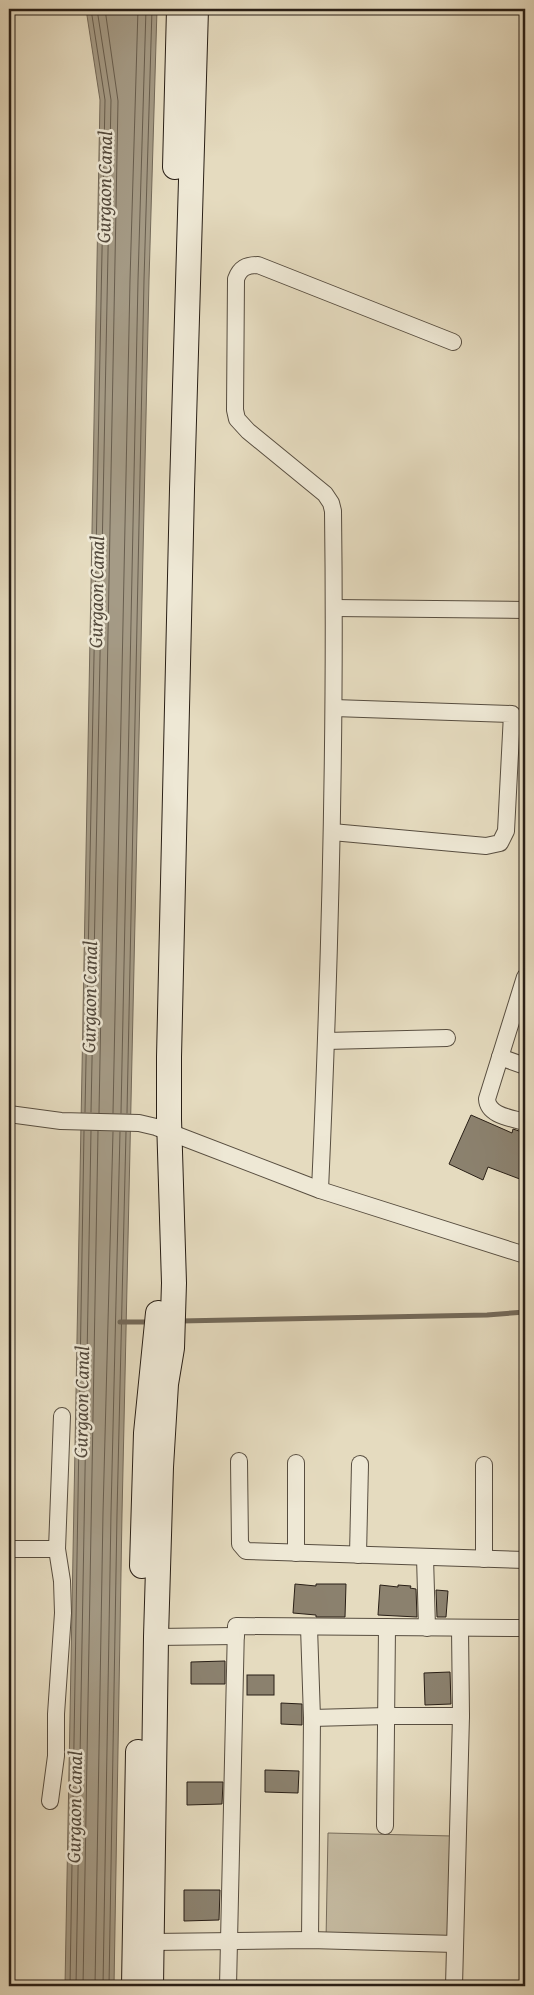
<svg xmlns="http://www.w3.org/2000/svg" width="534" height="1995" font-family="'Gentium Book Plus',serif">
	<rect width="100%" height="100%" fill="#e5dbbf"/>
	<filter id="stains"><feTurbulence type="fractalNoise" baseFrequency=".004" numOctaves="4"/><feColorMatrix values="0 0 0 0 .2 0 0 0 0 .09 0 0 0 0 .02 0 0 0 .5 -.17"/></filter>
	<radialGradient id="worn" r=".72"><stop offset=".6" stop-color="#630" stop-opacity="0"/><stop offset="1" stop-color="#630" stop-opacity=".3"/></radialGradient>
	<polygon fill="#c5bba2" stroke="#776d5c" points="328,1833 452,1836 449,1942 326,1940"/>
	<polygon fill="#a59b86" stroke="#736959" points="86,9 157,9 149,280 122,1514 114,1986 65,1986 100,100"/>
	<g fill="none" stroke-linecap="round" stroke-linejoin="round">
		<g stroke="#675d4e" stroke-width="1">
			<polyline points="85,1112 105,100 91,9"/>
			<polyline points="91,1112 111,100 97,9"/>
			<polyline points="99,1113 118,101 105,9"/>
			<polyline points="113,1113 130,280 138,9"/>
			<polyline points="121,1113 138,280 146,9"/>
			<polyline points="127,1113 144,280 152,9"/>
			<polyline points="70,1986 84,1131"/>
			<polyline points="76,1986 91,1131"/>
			<polyline points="83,1986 98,1131"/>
			<polyline points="95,1986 103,1513 113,1132"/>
			<polyline points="103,1986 111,1513 120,1132"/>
			<polyline points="109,1986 117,1514 126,1132"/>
		</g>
		<g stroke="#736959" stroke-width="5">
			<polyline points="180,1321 487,1315 525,1312"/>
			<polyline points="120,1322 151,1322"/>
		</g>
	</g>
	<g fill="#8b816e" stroke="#291f16">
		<polygon points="471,1115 512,1133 513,1129 525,1133 525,1181 488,1167 483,1180 449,1164"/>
		<polygon points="295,1584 316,1586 316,1584 346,1584 345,1617 316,1617 316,1615 293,1613"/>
		<polygon points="380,1585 398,1587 398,1585 411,1586 410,1588 416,1589 417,1617 378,1615"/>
		<polygon points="436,1590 448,1591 446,1617 437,1617"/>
		<polygon points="225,1661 225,1684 191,1684 191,1662"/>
		<polygon points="450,1672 451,1704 425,1705 424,1673"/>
		<rect x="247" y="1675" width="27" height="20"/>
		<polygon points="281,1703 302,1704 302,1725 281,1724"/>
		<polygon points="265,1770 299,1771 298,1793 265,1792"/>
		<polygon points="187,1782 223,1782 222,1804 187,1805"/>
		<polygon points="184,1890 220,1890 219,1920 184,1921"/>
	</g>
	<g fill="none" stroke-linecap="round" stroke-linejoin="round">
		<defs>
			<g id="minor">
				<polyline points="334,608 525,610"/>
				<polyline points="332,832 486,846 500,843 506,831 512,714 334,708"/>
				<path d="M525,977L487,1099C488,1116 512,1118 525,1122"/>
				<polyline points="326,1041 447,1038"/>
				<polyline points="500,1057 525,1066"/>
				<polyline points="9,1114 61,1121 139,1123 156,1127 320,1190 525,1255"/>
				<path d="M320,1190C330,964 336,737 333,511L331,503L325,494L248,431L237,419L235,410L236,279C240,268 246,265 258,265L453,342"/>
				<polyline points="239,1461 240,1544 246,1551 525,1560"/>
				<polyline points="9,1549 57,1549 62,1581 63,1613 56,1714 56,1756 50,1801"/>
				<polyline points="57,1549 62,1416"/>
				<polyline points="296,1553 296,1463"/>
				<polyline points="358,1555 360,1464"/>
				<polyline points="425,1557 427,1628"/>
				<polyline points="484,1559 484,1465"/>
				<polyline points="309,1627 312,1718 310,1940"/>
				<polyline points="156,1637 236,1636"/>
				<polyline points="312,1718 387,1716 461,1716"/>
				<polyline points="385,1826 387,1627"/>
				<polyline points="152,1942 310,1940 455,1944"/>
				<polyline points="228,1986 236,1626 525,1628"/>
				<polyline points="454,1986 461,1716 460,1628"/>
			</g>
			<g id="secondary">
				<polyline points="175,167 179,9"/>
				<polyline points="142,1566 146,1433 158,1313"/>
				<polyline points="134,1986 138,1752"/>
				<polyline points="151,1986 156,1637 161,1467 166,1384 172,1348 174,1283 169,1119 169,1057 182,489 196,9"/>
			</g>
		</defs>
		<use href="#minor" stroke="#584e40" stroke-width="18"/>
		<use href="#secondary" stroke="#291f16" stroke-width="26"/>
		<use href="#minor" stroke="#eee8d5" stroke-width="16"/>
		<use href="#secondary" stroke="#eee8d5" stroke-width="24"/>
	</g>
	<g text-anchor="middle" stroke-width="5" stroke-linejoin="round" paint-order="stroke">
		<g font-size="20" font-style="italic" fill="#544a3d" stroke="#eee8d5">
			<text transform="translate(104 187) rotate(-89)" y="7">Gurgaon Canal</text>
			<text transform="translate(96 592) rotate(-89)" y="7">Gurgaon Canal</text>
			<text transform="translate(89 997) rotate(-89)" y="7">Gurgaon Canal</text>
			<text transform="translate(81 1402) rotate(-89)" y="7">Gurgaon Canal</text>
			<text transform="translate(74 1807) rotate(-89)" y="7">Gurgaon Canal</text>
		</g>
	</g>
	<rect width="534" height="1995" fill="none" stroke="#e5dbbf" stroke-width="30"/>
	<rect x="10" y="10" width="514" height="1975" fill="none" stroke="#291f16" stroke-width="2.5"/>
	<rect x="15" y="15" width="504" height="1965" fill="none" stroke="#291f16"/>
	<rect width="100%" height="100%" filter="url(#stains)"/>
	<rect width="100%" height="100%" fill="url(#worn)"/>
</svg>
